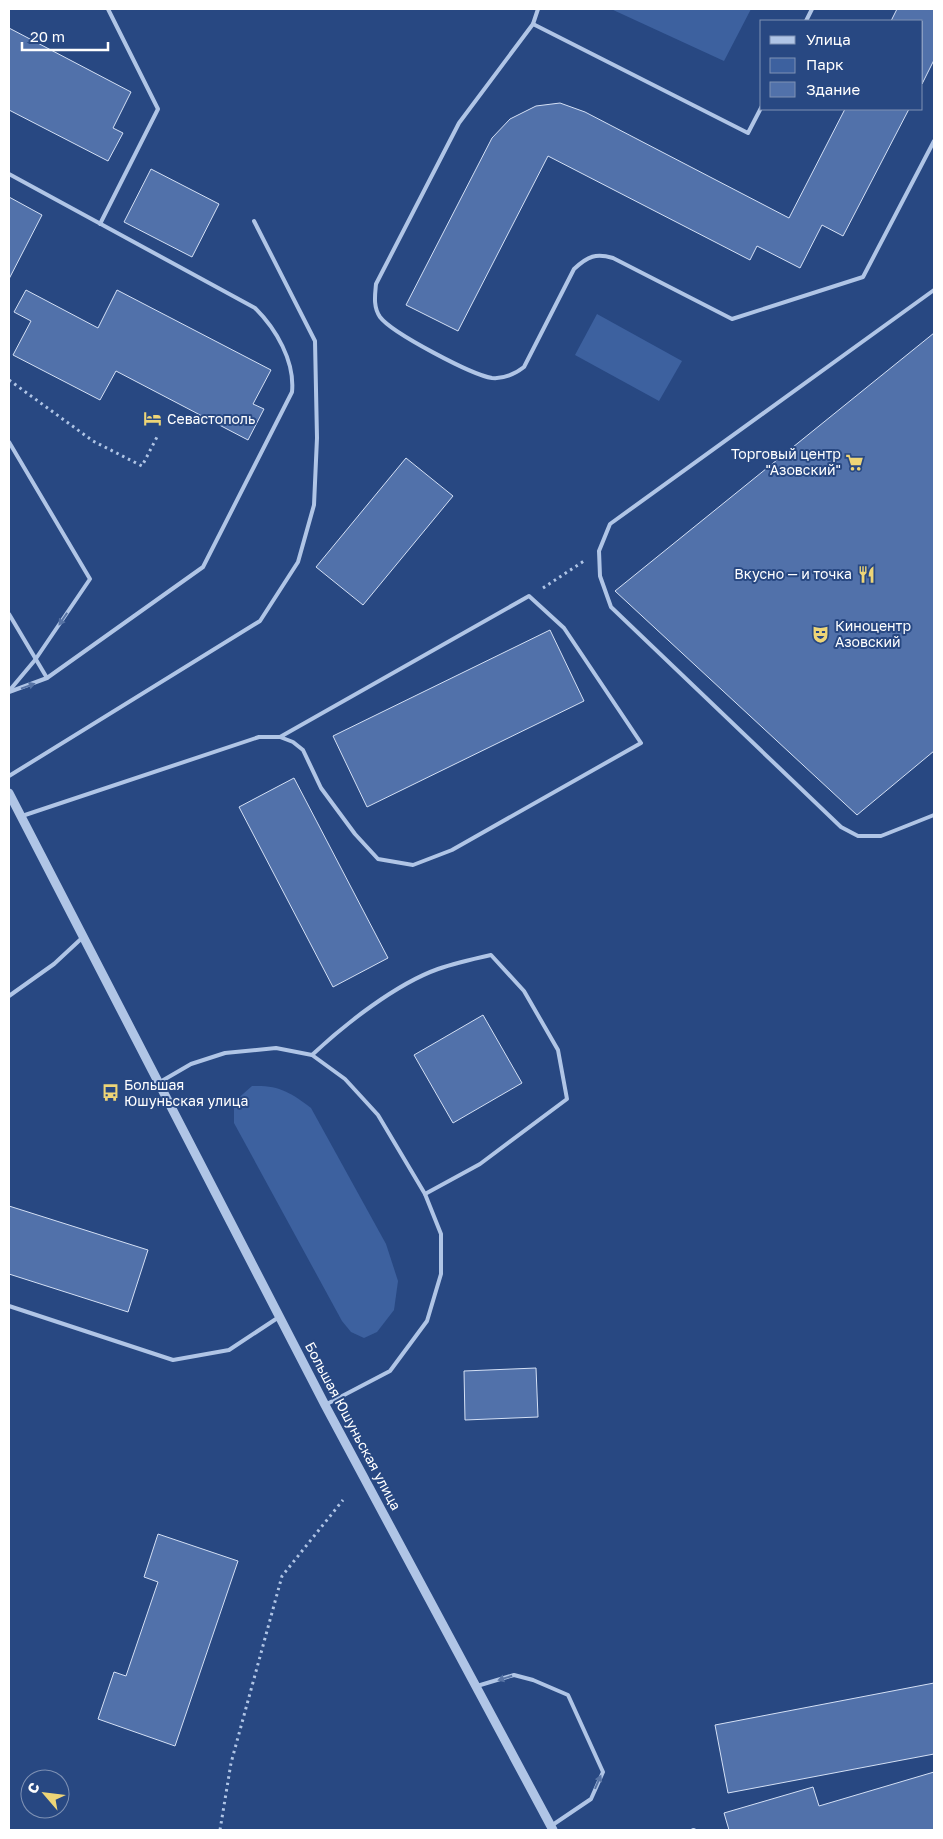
<svg xmlns="http://www.w3.org/2000/svg" width="943" height="1839" font-family="'Golos Text',sans-serif">
	<rect width="100%" height="100%" fill="#284882"/>
	<g fill="#3d619f">
		<polygon points="611,9 751,9 724,61"/>
		<polygon points="597,314 682,361 659,401 575,355"/>
		<path d="M252,1086C279,1085 290,1092 311,1108L386,1244L398,1281L394,1310L377,1332L364,1338L351,1332L342,1321L234,1123V1102Z"/>
	</g>
	<g fill="#5171aa" stroke="#d4e0f5">
		<polygon points="897,9 934,9 934,60 922,84 922,21 891,21"/>
		<polygon points="9,28 131,92 113,128 123,133 108,161 9,110"/>
		<polygon points="560,103 585,112 789,218 845,109 909,109 843,236 822,225 800,268 757,246 750,260 548,156 458,331 406,305 492,138 510,119 536,106"/>
		<polygon points="151,169 219,204 192,257 124,222"/>
		<polygon points="9,197 42,215 9,279"/>
		<polygon points="26,290 98,328 117,290 271,370 253,404 264,409 248,440 116,371 100,400 13,355 31,321 14,312"/>
		<polygon points="934,333 934,751 857,815 615,591"/>
		<polygon points="406,458 453,496 363,605 316,567"/>
		<polygon points="550,630 584,701 367,807 333,736"/>
		<polygon points="294,778 388,958 333,987 239,807"/>
		<polygon points="483,1015 522,1083 453,1123 414,1055"/>
		<polygon points="9,1206 148,1250 128,1312 9,1274"/>
		<polygon points="536,1368 538,1417 465,1420 464,1371"/>
		<polygon points="158,1534 238,1561 175,1746 98,1719 114,1672 126,1676 158,1582 144,1577"/>
		<polygon points="934,1683 934,1754 728,1793 715,1725"/>
		<polygon points="934,1772 934,1830 729,1830 724,1813 813,1787 819,1806"/>
	</g>
	<g fill="none" stroke-linecap="round" stroke-linejoin="round">
		<g stroke="#b0c5e6" stroke-width="3" stroke-dasharray="2.5 4" stroke-linecap="butt">
			<polyline points="9,380 93,441 142,466 157,437"/>
			<polyline points="543,588 584,561"/>
			<polyline points="220,1830 231,1763 282,1576 343,1500"/>
		</g>
		<g stroke="#b0c5e6" stroke-width="4">
			<path d="M538,9L533,24L459,123L376,284C375,295 373,307 380,317C392,333 472,375 492,378C504,379 515,374 524,367L574,269C588,256 596,253 613,258L732,319L863,277L934,141"/>
			<polyline points="806,21 812,9"/>
			<polyline points="533,24 748,133 762,106"/>
			<path d="M9,174L255,308C276,329 295,361 292,392L203,567L47,678L9,614"/>
			<polyline points="100,224 158,109 108,9"/>
			<polyline points="934,290 610,524 599,551 600,576 611,607 841,827 858,836 881,836 934,815"/>
			<polyline points="9,442 90,579 35,660 9,691"/>
			<polyline points="9,692 47,678"/>
			<polyline points="9,776 260,621 298,562 314,505 317,438 315,341 254,221"/>
			<polyline points="22,816 259,737 280,737 293,742 303,750 321,788 355,834 378,859 413,865 452,850 641,743 564,628 529,596 280,737"/>
			<polyline points="9,996 54,964 82,938"/>
			<path d="M312,1055C345,1024 396,984 438,969C455,963 473,959 491,955L524,991L558,1050L567,1099L480,1164L425,1194"/>
			<polyline points="160,1082 191,1064 225,1053 276,1048 312,1055 345,1079 378,1115 425,1194 441,1234 441,1274 427,1321 390,1371 325,1405"/>
			<polyline points="9,1306 173,1360 229,1350 279,1317"/>
			<polyline points="477,1686 514,1675 533,1680 568,1695 603,1772 591,1799 551,1826"/>
			<polyline points="693,1830 694,1830"/>
		</g>
		<polyline stroke="#b0c5e6" stroke-width="9" points="9,793 325,1405 553,1830"/>
	</g>
	<defs><path id="oneway-solid" d="M-6-.8H1V-3.2L6.5 0L1 3.2V.8H-6Z" transform="scale(1.25)"/></defs>
	<g fill="#5874a5">
		<use href="#oneway-solid" transform="translate(63 619) rotate(124)"/>
		<use href="#oneway-solid" transform="translate(28 686) rotate(-20)"/>
		<use href="#oneway-solid" transform="translate(505 1678) rotate(163)"/>
		<use href="#oneway-solid" transform="translate(598 1782) rotate(-66)"/>
	</g>
	<defs>
		<symbol id="hotel-bare" viewBox="-9 -9 18 18"><path d="M-6-4.5h1.5V1H6V5H4.5V3h-9V5H-6ZM-4 0a1.8 1.8 0 1 1 3.6 0ZM.5 0V-2.5h3Q6-2.5 6 0Z" fill="#eed577" stroke="#284882" stroke-width="2.5" paint-order="stroke"/></symbol>
		<symbol id="supermarket-bare" viewBox="-9 -9 18 18"><path d="M-6-5.5h2.5l.6 2H6L4.5 2H-2.5L-4.4-4H-6ZM-1.5 3.2a1.3 1.3 0 1 0 .1 0ZM3 3.2a1.3 1.3 0 1 0 .1 0Z" fill="#eed577" stroke="#284882" stroke-width="2.5" paint-order="stroke"/></symbol>
		<symbol id="restaurant-bare" viewBox="-9 -9 18 18"><path d="M-5-6h1v4h1v-4h1v4h1v-4h1v5L-1.5 .5V6h-2V.5L-5-1ZM5-6V6H3V1.5H1.5Q1.5-4 5-6Z" fill="#eed577" stroke="#284882" stroke-width="2.5" paint-order="stroke"/></symbol>
		<symbol id="theatre-bare" viewBox="-9 -9 18 18"><path d="M-5-5.5Q0-4 5-5.5V0Q5 5 0 6Q-5 5-5 0ZM-3.3-2.5H-1v1.5H-3.3ZM1-2.5H3.3v1.5H1ZM-2.8 1Q0 5.5 2.8 1Z" fill="#eed577" stroke="#284882" stroke-width="2.5" paint-order="stroke"/></symbol>
		<symbol id="bus-bare" viewBox="-9 -9 18 18"><path d="M-5-6H5V4H4V6H2V4H-2V6H-4V4H-5ZM-3.5-4V0h7V-4ZM-3.5 1.2v1.5H-2V1.2ZM2 1.2v1.5H3.5V1.2Z" fill="#eed577" stroke="#284882" stroke-width="2.5" paint-order="stroke"/></symbol>
	</defs>
	<g fill-rule="evenodd">
		<use href="#hotel-bare" x="140" y="406" width="25" height="25"/>
		<use href="#supermarket-bare" x="842" y="450" width="25" height="25"/>
		<use href="#restaurant-bare" x="854" y="562" width="25" height="25"/>
		<use href="#theatre-bare" x="808" y="622" width="25" height="25"/>
		<use href="#bus-bare" x="98" y="1080" width="25" height="25"/>
	</g>
	<g text-anchor="middle" stroke-width="4" stroke-linejoin="round" paint-order="stroke">
		<g font-size="14" fill="#fff" stroke="#284882" text-anchor="start">
			<text x="167" y="424">Севастополь</text>
			<text x="841" y="459" text-anchor="end">Торговый центр<tspan x="841" dy="16">"Азовский"</tspan></text>
			<text x="852" y="579" text-anchor="end">Вкусно — и точка</text>
			<text x="835" y="631">Киноцентр<tspan x="835" dy="16">Азовский</tspan></text>
			<text x="124" y="1090">Большая<tspan x="124" dy="16">Юшуньская улица</tspan></text>
		</g>
		<g font-size="14" fill="#fff" stroke="#284882">
			<text transform="translate(353 1426) rotate(62)" y="5">Большая Юшуньская улица</text>
		</g>
	</g>
	<rect width="943" height="1839" fill="none" stroke="#ffffff" stroke-width="20"/>
	<rect x="760" y="20" width="162" height="90" fill="#284882" stroke="#7e91b4"/>
	<rect x="770" y="36" width="25" height="8" fill="#b0c5e6" stroke="#7e91b4"/>
	<text x="806" y="45" font-size="15" fill="#ffffff">Улица</text>
	<rect x="770" y="58" width="25" height="15" fill="#3d619f" stroke="#7e91b4"/>
	<text x="806" y="70" font-size="15" fill="#ffffff">Парк</text>
	<rect x="770" y="82" width="25" height="15" fill="#5171aa" stroke="#7e91b4"/>
	<text x="806" y="95" font-size="15" fill="#ffffff">Здание</text>
	<g transform="translate(45 1794) rotate(298)"><circle r="24" fill="#284882" stroke="#7e91b4"/>
	<path d="M0-4L9 19L0 12L-9 19Z" fill="#eed577"/>
	<text y="-8" font-size="14" font-weight="bold" text-anchor="middle" fill="#ffffff">С</text>
	</g>
	<path d="M22 42v8h86v-8" fill="none" stroke="#ffffff" stroke-width="2.5"/>
	<text x="30" y="42" font-size="15" fill="#ffffff" stroke="#284882" stroke-width="4" paint-order="stroke">20 m</text>
</svg>
